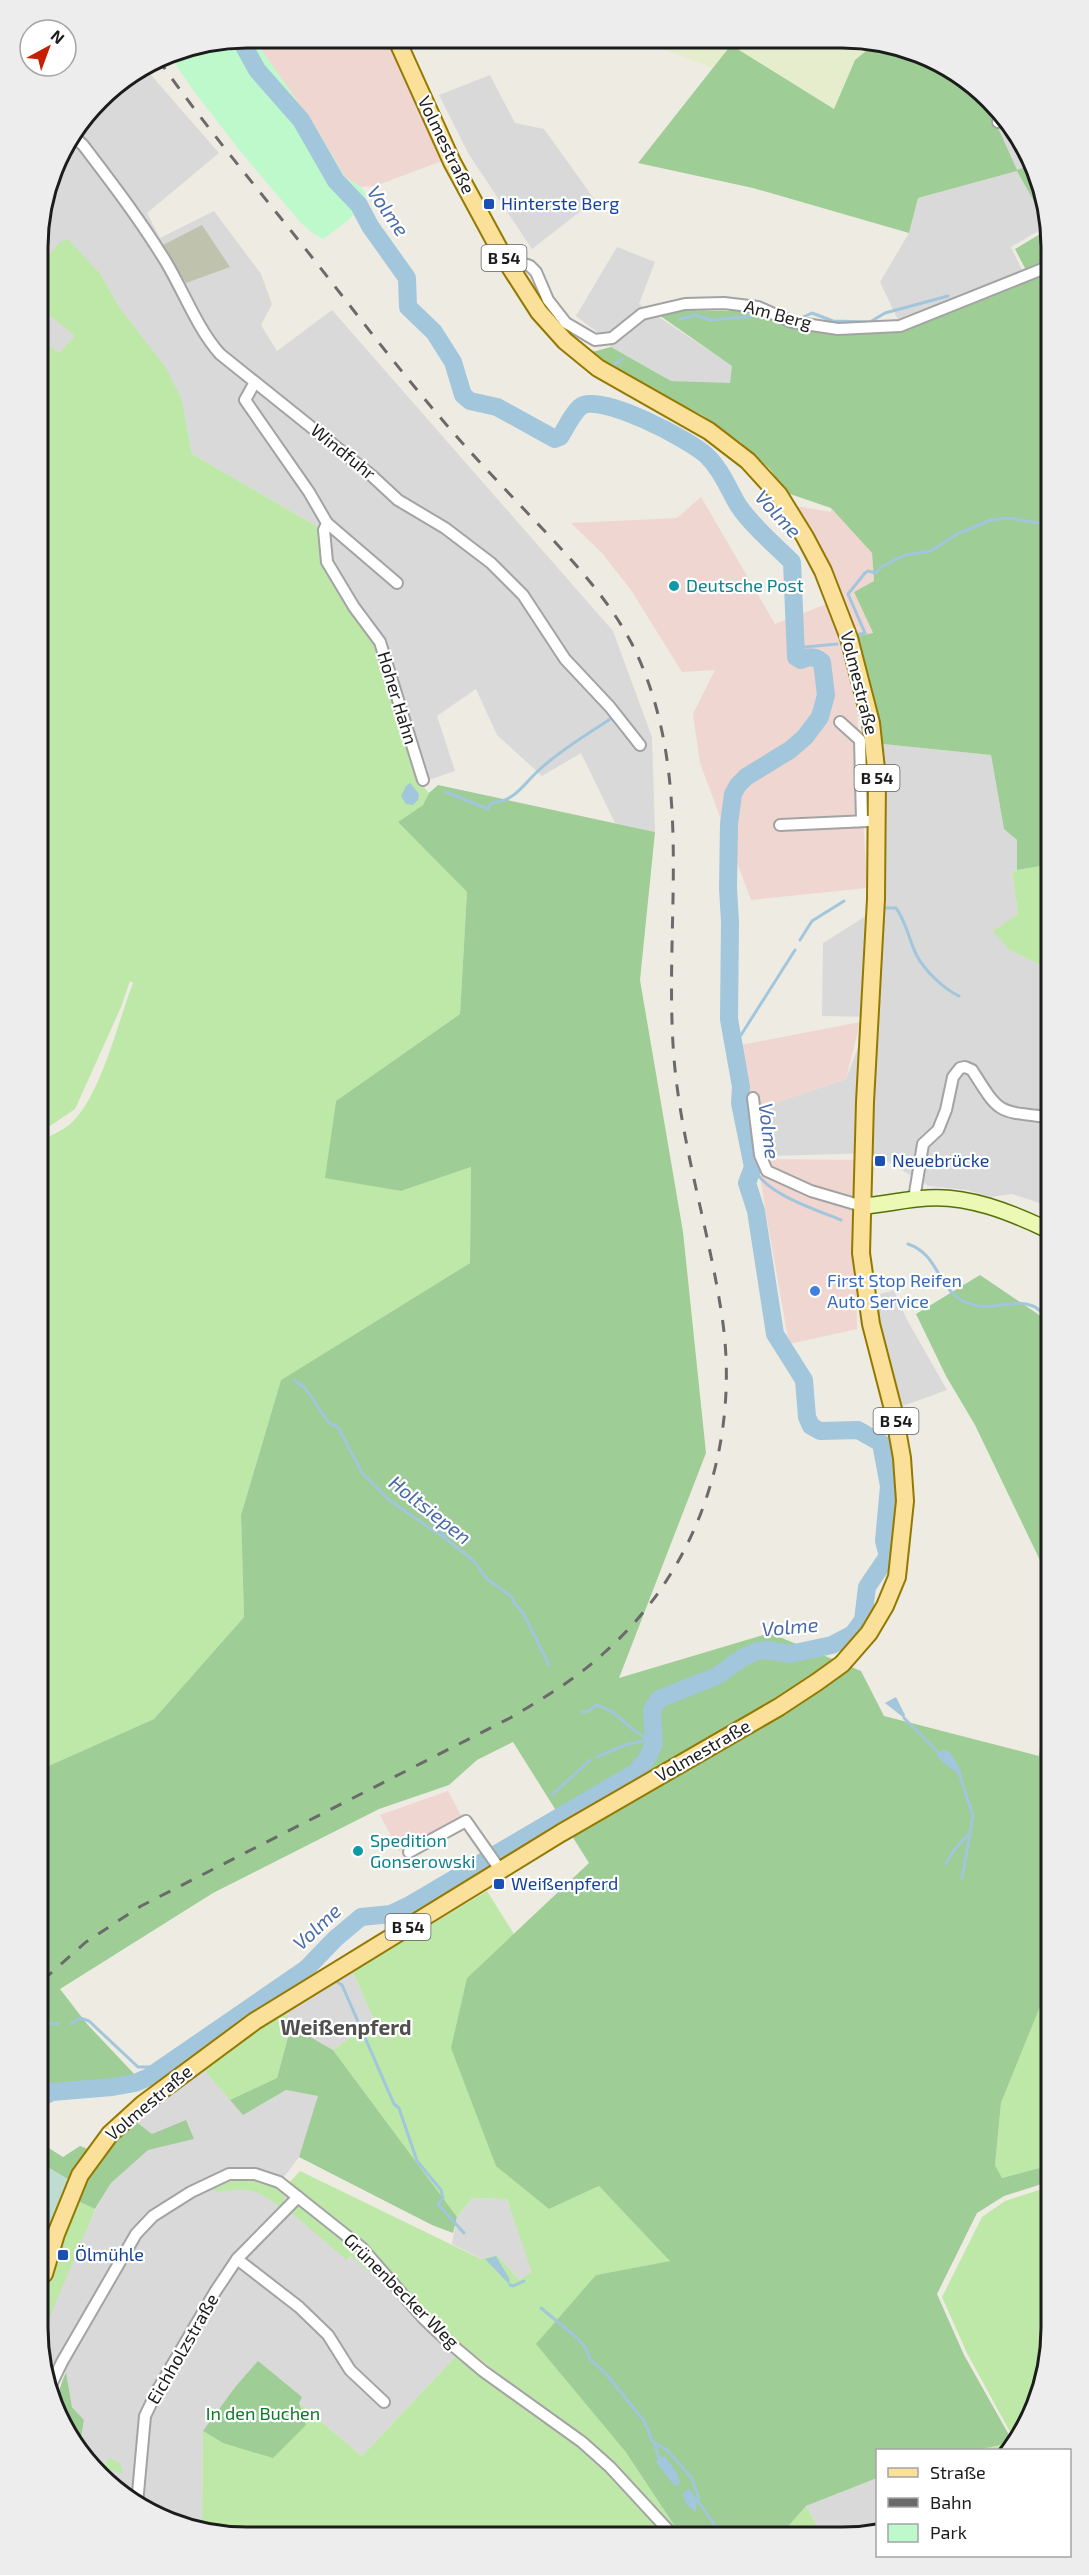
<svg xmlns="http://www.w3.org/2000/svg" width="1089" height="2575" font-family="'Exo 2',sans-serif">
	<rect width="100%" height="100%" fill="#eeebe2"/>
	<g fill="#dad9d9">
		<polygon points="144,67 219,153 147,213 160,238 214,211 261,274 272,304 261,325 277,351 332,310 613,631 652,737 655,832 615,823 581,753 542,776 497,735 476,689 437,716 455,771 420,783 352,608 318,549 318,527 192,454 182,400 119,307 101,275 38,269 38,233 59,154 108,90"/>
		<polygon points="490,75 515,123 544,129 595,200 532,249 468,153 439,95"/>
		<polygon points="1004,123 1029,166 1018,171 1045,221 1045,227 1011,247 1024,274 899,322 880,282 909,233 918,198 1017,171 997,126"/>
		<polygon points="617,247 655,262 639,304 733,366 730,384 671,381 611,347 601,335 576,316"/>
		<polygon points="38,306 76,336 59,353 38,337"/>
		<polygon points="883,744 991,755 1004,829 1017,840 1017,870 1012,871 1018,914 1011,951 1047,968 1048,1206 1012,1194 990,1197 967,1190 929,1186 873,1153 771,1156 766,1106 846,1079 870,1017 822,1016 823,943 885,904"/>
		<polygon points="894,1290 906,1318 947,1390 900,1407 882,1340 877,1295"/>
		<polygon points="353,1972 374,2020 333,2050 291,2026 284,2010"/>
		<polygon points="203,2069 243,2114 286,2090 319,2096 299,2157 278,2185 297,2199 348,2260 351,2256 370,2273 368,2261 427,2330 456,2356 362,2456 299,2403 203,2431 202,2532 154,2516 99,2476 80,2444 84,2420 72,2407 66,2372 44,2356 44,2297 111,2183 148,2149 194,2139 152,2134 134,2120"/>
		<polygon points="472,2198 507,2199 533,2272 519,2280 497,2255 482,2259 452,2244 457,2217"/>
		<polygon points="877,2478 877,2531 820,2531 806,2506"/>
	</g>
	<g fill="#efd6d1">
		<polygon points="253,38 386,38 442,161 375,186 361,187 345,177 316,128"/>
		<polygon points="701,497 775,624 842,598 829,565 796,506 831,512 831,508 872,553 874,581 854,592 873,634 853,637 867,888 751,900 700,763 693,714 715,670 682,672 631,590 602,553 571,523 677,518"/>
		<polygon points="860,1022 846,1079 766,1106 767,1159 855,1160 857,1329 789,1344 765,1208 741,1045"/>
		<polygon points="448,1791 462,1817 399,1851 380,1815"/>
	</g>
	<polygon fill="#bfc2ad" points="202,225 230,267 186,283 163,245"/>
	<polygon fill="#e5edcd" points="640,40 878,41 855,60 835,109 731,45 712,68"/>
	<g fill="#bde8a7">
		<path d="M68,239L101,275L119,307L166,368L182,400L192,454L318,527L319,550L379,652L420,783L429,793L423,805L398,822L467,892L460,1014L336,1101L326,1177L401,1191L471,1167L470,1263L281,1380L241,1515L244,1617L154,1719L44,1768L41,1141C50,1136 61,1131 69,1125C100,1100 118,1021 133,983L130,981L121,1007L75,1109L41,1132L38,337L59,353L75,336L38,306V269L60,242Z"/>
		<polygon points="1047,865 1047,968 1011,951 993,931 1018,914 1012,871"/>
		<polygon points="487,1891 514,1934 467,1978 549,2209 599,2186 671,2261 596,2275 625,2451 678,2531 675,2531 613,2461 464,2347 428,2316 364,2241 289,2183 300,2171 481,2259 497,2255 519,2280 532,2272 507,2199 472,2198 457,2217 333,2050 374,2020 353,1972"/>
		<polygon points="1050,1982 1051,2165 1002,2178 995,2165 1001,2103"/>
		<polygon points="284,2010 291,2026 277,2078 230,2100 203,2069"/>
		<path d="M253,2179L278,2187L285,2197L281,2208C255,2188 249,2187 216,2192L214,2188L229,2182Z"/>
		<polygon points="1051,2186 1051,2342 1036,2408 1009,2450 979,2450 1015,2441 967,2353 942,2297 982,2217 1005,2201"/>
		<polygon points="297,2199 368,2254 371,2274 351,2256 347,2260 288,2210"/>
		<polygon points="76,2200 95,2209 44,2331 44,2297"/>
		<polygon points="456,2356 607,2469 663,2532 202,2532 203,2431 223,2443 299,2403 362,2456"/>
		<polygon points="109,2458 120,2463 123,2474 111,2470 104,2480 98,2475"/>
		<polygon points="806,2506 820,2531 784,2531"/>
	</g>
	<g fill="#9ecd96">
		<polygon points="878,41 935,59 990,99 1001,118 995,121 1017,170 1029,166 1044,193 1045,221 1017,171 918,198 909,233 753,188 638,163 731,45 834,109 855,60"/>
		<polygon points="1045,231 1045,264 1027,272 1015,249"/>
		<polygon points="1045,273 1047,865 1017,870 1017,840 1004,829 991,755 883,744 853,637 873,633 854,592 874,581 872,553 831,508 787,493 770,469 740,442 702,415 633,381 592,352 611,347 671,381 730,383 732,366 659,315 679,310 741,311 794,327 903,329"/>
		<path d="M438,785L655,832L640,980L683,1232L706,1453L619,1678L770,1633L861,1671L884,1716L1039,1756L1049,1678L1050,1982L1001,2103L995,2165L1002,2178L1051,2165V2181L1004,2196L977,2213L937,2294L964,2355L1013,2442L978,2450H878L877,2478L806,2506L784,2531H678L625,2451L536,2344L596,2275L670,2261L599,2186L549,2209L496,2166L451,2048L467,1978L589,1863L513,1742L477,1760L449,1785L379,1809L213,1893L60,1989L87,2024L138,2078C127,2084 117,2091 104,2093C85,2096 60,2086 44,2100L43,1767L44,1768L154,1719L244,1617L241,1515L281,1380L470,1263L471,1167L401,1191L325,1178L336,1101L460,1014L467,892L398,822L423,805L429,793Z"/>
		<polygon points="980,1275 1048,1321 1049,1579 975,1425 946,1376 916,1314"/>
		<polygon points="291,2026 333,2050 457,2217 453,2233 432,2225 299,2157 318,2096 286,2090 243,2115 230,2100 277,2078"/>
		<path d="M134,2120L152,2134L186,2120L194,2139L148,2150L111,2183L95,2209L76,2200C92,2170 110,2145 134,2120Z"/>
		<polygon points="44,2145 63,2157 80,2146 88,2149 69,2180 44,2165"/>
		<polygon points="258,2361 302,2397 299,2403 306,2425 273,2458 223,2443 203,2431 236,2386"/>
		<path d="M66,2372L72,2407L84,2420L80,2444C63,2414 50,2407 66,2372Z"/>
	</g>
	<polygon fill="#bfdcd3" points="44,2165 69,2180 51,2228 44,2226"/>
	<polygon fill="#bef9cb" points="247,38 253,38 316,128 345,177 361,187 367,196 349,220 323,239 311,232 300,222 241,152 193,90 168,53"/>
	<g fill="#a2c6db">
		<polygon points="410,783 419,794 418,800 413,805 406,804 401,796 406,786"/>
		<polygon points="896,1697 905,1715 904,1718 885,1703"/>
		<polygon points="943,1750 950,1752 962,1773 960,1776 938,1758 937,1754"/>
		<polygon points="496,2256 509,2278 510,2285 485,2259"/>
		<polygon points="665,2456 677,2473 680,2483 677,2486 673,2484 656,2462 659,2458"/>
		<polygon points="689,2488 697,2500 696,2512 687,2505 682,2494"/>
	</g>
	<g fill="none" stroke-linecap="round" stroke-linejoin="round">
		<g stroke="#a2c6db" stroke-width="3">
			<polyline points="801,318 812,313 833,321 870,322 885,313 948,296"/>
			<polyline points="680,319 695,315 711,320 765,315"/>
			<polyline points="611,367 622,359"/>
			<polyline points="856,635 865,633 848,594 865,573 868,571 876,573 881,567 905,555 931,551 957,534 991,520 1009,518 1045,524"/>
			<polyline points="794,648 837,644"/>
			<path d="M446,792L488,809L491,803C515,801 521,787 537,772C557,752 587,735 610,719"/>
			<path d="M885,908H896C907,923 909,941 917,956C925,971 944,989 959,996"/>
			<polyline points="800,940 812,921 844,901"/>
			<polyline points="733,1040 741,1035 795,950"/>
			<path d="M753,1167C765,1194 814,1209 841,1220"/>
			<path d="M908,1244C940,1255 936,1288 965,1302C991,1314 1012,1297 1033,1306C1038,1308 1043,1314 1048,1317"/>
			<polyline points="294,1380 305,1388 329,1423 338,1427 362,1473 389,1500 446,1539 474,1561 486,1578 512,1597 514,1603 523,1613 549,1665"/>
			<polyline points="435,1521 445,1538"/>
			<path d="M582,1712L589,1711L596,1705C618,1709 635,1739 655,1740"/>
			<polyline points="904,1718 938,1752"/>
			<polyline points="597,1757 625,1745 648,1740"/>
			<polyline points="960,1776 973,1816 962,1878"/>
			<polyline points="552,1795 590,1760"/>
			<polyline points="946,1864 953,1851 968,1835"/>
			<polyline points="321,1952 325,1955"/>
			<polyline points="334,1980 342,1985 394,2104 399,2108 417,2161 441,2190 443,2198 438,2204 464,2233"/>
			<polyline points="46,2023 58,2024"/>
			<polyline points="71,2024 80,2018 89,2021 138,2067 161,2067"/>
			<polyline points="510,2285 513,2286 524,2281"/>
			<polyline points="541,2308 576,2337 585,2347 590,2359 607,2375 644,2421 652,2441 667,2450 691,2477 699,2498 697,2500 719,2531"/>
			<polyline points="655,2445 659,2458"/>
		</g>
		<path stroke="#a2c6db" stroke-width="18" d="M44,2096L52,2092L112,2087L135,2083L149,2077L306,1969L335,1939L361,1917L391,1914L408,1906L636,1772L648,1757L654,1743L652,1710L659,1699L717,1676L742,1658L757,1651L766,1650L790,1654L832,1645L853,1634L863,1620L867,1587L888,1556L884,1541L889,1486L881,1443L858,1430L820,1431L811,1426L807,1417L804,1380L775,1334L756,1211L747,1183L753,1167L740,1103L741,1087L729,1019L730,922L728,888L729,824L733,794L738,785L746,777L790,750L805,737L820,717L826,695L822,662C815,656 809,656 801,660L796,657L792,562C774,544 752,526 738,505C728,488 721,469 706,455C690,440 598,391 580,407C572,414 566,428 560,437L555,439L497,407L470,401L463,395L453,362L434,332L408,307L407,278L370,226L359,205L336,181L301,120L257,70L240,39"/>
		<defs>
			<g id="street">
				<polyline points="998,122 1002,120"/>
				<path d="M73,136L83,145C112,183 141,221 166,262C184,292 197,328 220,354L371,475L398,500L445,528L491,563L523,595L565,659L610,707L640,745"/>
				<polyline points="512,272 524,264 530,266 536,272 548,300 566,323 595,340 612,338 642,314 685,304 724,303 758,307 792,322 838,329 900,326 1045,268"/>
				<polyline points="255,382 245,400 309,492 327,523 324,530 327,562 354,607 380,642 423,780"/>
				<polyline points="327,523 397,583"/>
				<polyline points="840,722 860,740 862,820"/>
				<polyline points="780,825 868,821"/>
				<polyline points="753,1098 760,1155 767,1171 811,1191 862,1206"/>
				<path d="M914,1199L923,1144L938,1130L946,1110L953,1077L960,1068L965,1067L972,1070C1000,1114 996,1111 1047,1117"/>
				<polyline points="409,1852 466,1821 501,1871"/>
				<polyline points="237,2259 299,2307 328,2335 350,2370 384,2402"/>
				<polyline points="49,2389 62,2362 136,2234 153,2216 191,2192 229,2174 255,2174 279,2182 362,2248 424,2319 445,2339 483,2371 582,2442 610,2467 669,2531"/>
				<polyline points="137,2504 145,2416 157,2391 215,2292 237,2259 298,2197"/>
			</g>
			<path id="secondary" d="M862,1206C884,1205 905,1199 927,1198C968,1195 1010,1212 1048,1230"/>
			<polyline id="primary" points="44,2274 56,2234 80,2175 110,2134 143,2104 255,2021 561,1833 779,1707 817,1682 842,1664 869,1633 885,1606 897,1577 905,1501 902,1458 894,1413 871,1324 861,1253 865,1102 876,899 877,778 871,723 849,638 823,571 805,537 779,495 748,461 709,431 598,368 565,341 539,312 503,256 452,162 396,38"/>
		</defs>
		<use href="#street" stroke="#a3a3a3" stroke-width="14"/>
		<use href="#secondary" stroke="#557105" stroke-width="18"/>
		<use href="#primary" stroke="#947901" stroke-width="20"/>
		<use href="#street" stroke="#fff" stroke-width="10"/>
		<use href="#secondary" stroke="#ebf9b5" stroke-width="15"/>
		<use href="#primary" stroke="#fbe099" stroke-width="16"/>
		<path stroke="#6a6a6a" stroke-width="3" stroke-dasharray="12 12" stroke-linecap="butt" d="M43,1980L86,1942L141,1906L510,1718C544,1698 576,1679 605,1652C701,1567 742,1436 721,1310C707,1221 678,1134 673,1044C665,910 695,770 632,644C608,598 572,560 537,523C504,488 470,453 439,416C391,360 346,300 300,242C252,182 202,122 158,59"/>
	</g>
	<g fill="#1a4fb4" stroke="#fff" stroke-width="2">
		<rect x="483" y="198" width="12" height="12" rx="3"/>
		<rect x="874" y="1155" width="12" height="12" rx="3"/>
		<rect x="493" y="1878" width="12" height="12" rx="3"/>
		<rect x="57" y="2249" width="12" height="12" rx="3"/>
	</g>
	<g fill="#0f9aa8" stroke="#fff" stroke-width="2">
		<circle cx="674" cy="586" r="6"/>
		<circle cx="358" cy="1851" r="6"/>
	</g>
	<circle fill="#3f7fe0" stroke="#fff" stroke-width="2" cx="815" cy="1291" r="6"/>
	<g text-anchor="middle" stroke-width="4.5" stroke-linejoin="round" paint-order="stroke">
		<g fill="#fff" stroke="#606060" stroke-width="1.5">
			<rect x="481.5" y="245" width="45" height="26" rx="4.5"/>
			<rect x="854.5" y="765" width="45" height="26" rx="4.5"/>
			<rect x="873.5" y="1408" width="45" height="26" rx="4.5"/>
			<rect x="385.5" y="1914" width="45" height="26" rx="4.5"/>
		</g>
		<g font-size="16" font-weight="bold" fill="#1c1c1c">
			<text x="504" y="264">B 54</text>
			<text x="877" y="784">B 54</text>
			<text x="896" y="1427">B 54</text>
			<text x="408" y="1933">B 54</text>
		</g>
		<g font-size="18" fill="#1c1c1c" stroke="#fff">
			<text transform="translate(446 145) rotate(64)" y="6">Volmestraße</text>
			<text transform="translate(778 315) rotate(15)" y="6">Am Berg</text>
			<text transform="translate(343 452) rotate(39)" y="6">Windfuhr</text>
			<text transform="translate(859 683) rotate(76)" y="6">Volmestraße</text>
			<text transform="translate(397 698) rotate(73)" y="6">Hoher Hahn</text>
			<text transform="translate(703 1751) rotate(-30)" y="6">Volmestraße</text>
			<text transform="translate(149 2103) rotate(-40)" y="6">Volmestraße</text>
			<text transform="translate(401 2291) rotate(45)" y="6">Grünenbecker Weg</text>
			<text transform="translate(183 2349) rotate(-60)" y="6">Eichholzstraße</text>
		</g>
		<g font-size="18" fill="#164399" stroke="#fff" text-anchor="start">
			<text x="501" y="210">Hinterste Berg</text>
			<text x="892" y="1167">Neuebrücke</text>
			<text x="511" y="1890">Weißenpferd</text>
			<text x="75" y="2261">Ölmühle</text>
		</g>
		<g font-size="18" fill="#0d838f" stroke="#fff" text-anchor="start">
			<text x="686" y="592">Deutsche Post</text>
			<text x="370" y="1847">Spedition<tspan x="370" dy="21">Gonserowski</tspan></text>
		</g>
		<g font-size="18" fill="#366cbe" stroke="#fff" text-anchor="start">
			<text x="827" y="1287">First Stop Reifen<tspan x="827" dy="21">Auto Service</tspan></text>
		</g>
		<g font-size="18" fill="#0c7925" stroke="#fff">
			<text x="263" y="2420">In den Buchen</text>
		</g>
		<g font-size="20" font-style="italic" fill="#4a6bab" stroke="#fff">
			<text transform="translate(388 211) rotate(55)" y="7">Volme</text>
			<text transform="translate(778 514) rotate(47)" y="7">Volme</text>
			<text transform="translate(769 1131) rotate(83)" y="7">Volme</text>
			<text transform="translate(430 1510) rotate(38)" y="7">Holtsiepen</text>
			<text transform="translate(790 1627) rotate(-5)" y="7">Volme</text>
			<text transform="translate(317 1927) rotate(-43)" y="7">Volme</text>
		</g>
		<g font-size="21" font-weight="bold" fill="#4f4f4f" stroke="#fff">
			<text x="346" y="2035">Weißenpferd</text>
		</g>
	</g>
	<path d="M0 0H1089V2575H0ZM247 48H842A199 199 0 0 1 1041 247V2328A199 199 0 0 1 842 2527H247A199 199 0 0 1 48 2328V247A199 199 0 0 1 247 48Z" fill="#ededed" fill-rule="evenodd"/>
	<path fill="none" stroke="#1c1c1c" stroke-width="3" d="M247 48H842A199 199 0 0 1 1041 247V2328A199 199 0 0 1 842 2527H247A199 199 0 0 1 48 2328V247A199 199 0 0 1 247 48Z"/>
	<rect x="876" y="2449" width="195" height="108" fill="#ffffff" stroke="#a4a4a4" stroke-width="1.5"/>
	<rect x="888" y="2468" width="30" height="9" fill="#fbe099" stroke="#a4a4a4" stroke-width="1.5"/>
	<text x="930" y="2479" font-size="18" fill="#1c1c1c">Straße</text>
	<rect x="888" y="2498" width="30" height="9" fill="#6a6a6a" stroke="#a4a4a4" stroke-width="1.5"/>
	<text x="930" y="2509" font-size="18" fill="#1c1c1c">Bahn</text>
	<rect x="888" y="2524" width="30" height="18" fill="#bef9cb" stroke="#a4a4a4" stroke-width="1.5"/>
	<text x="930" y="2539" font-size="18" fill="#1c1c1c">Park</text>
	<g transform="translate(48 48) rotate(41)"><circle r="28" fill="#ffffff" stroke="#a4a4a4" stroke-width="1.5"/>
	<path d="M0-4.5L10 22L0 15L-10 22Z" fill="#c71f01"/>
	<text y="-9" font-size="16" font-weight="bold" text-anchor="middle" fill="#1c1c1c">N</text>
	</g>
</svg>
